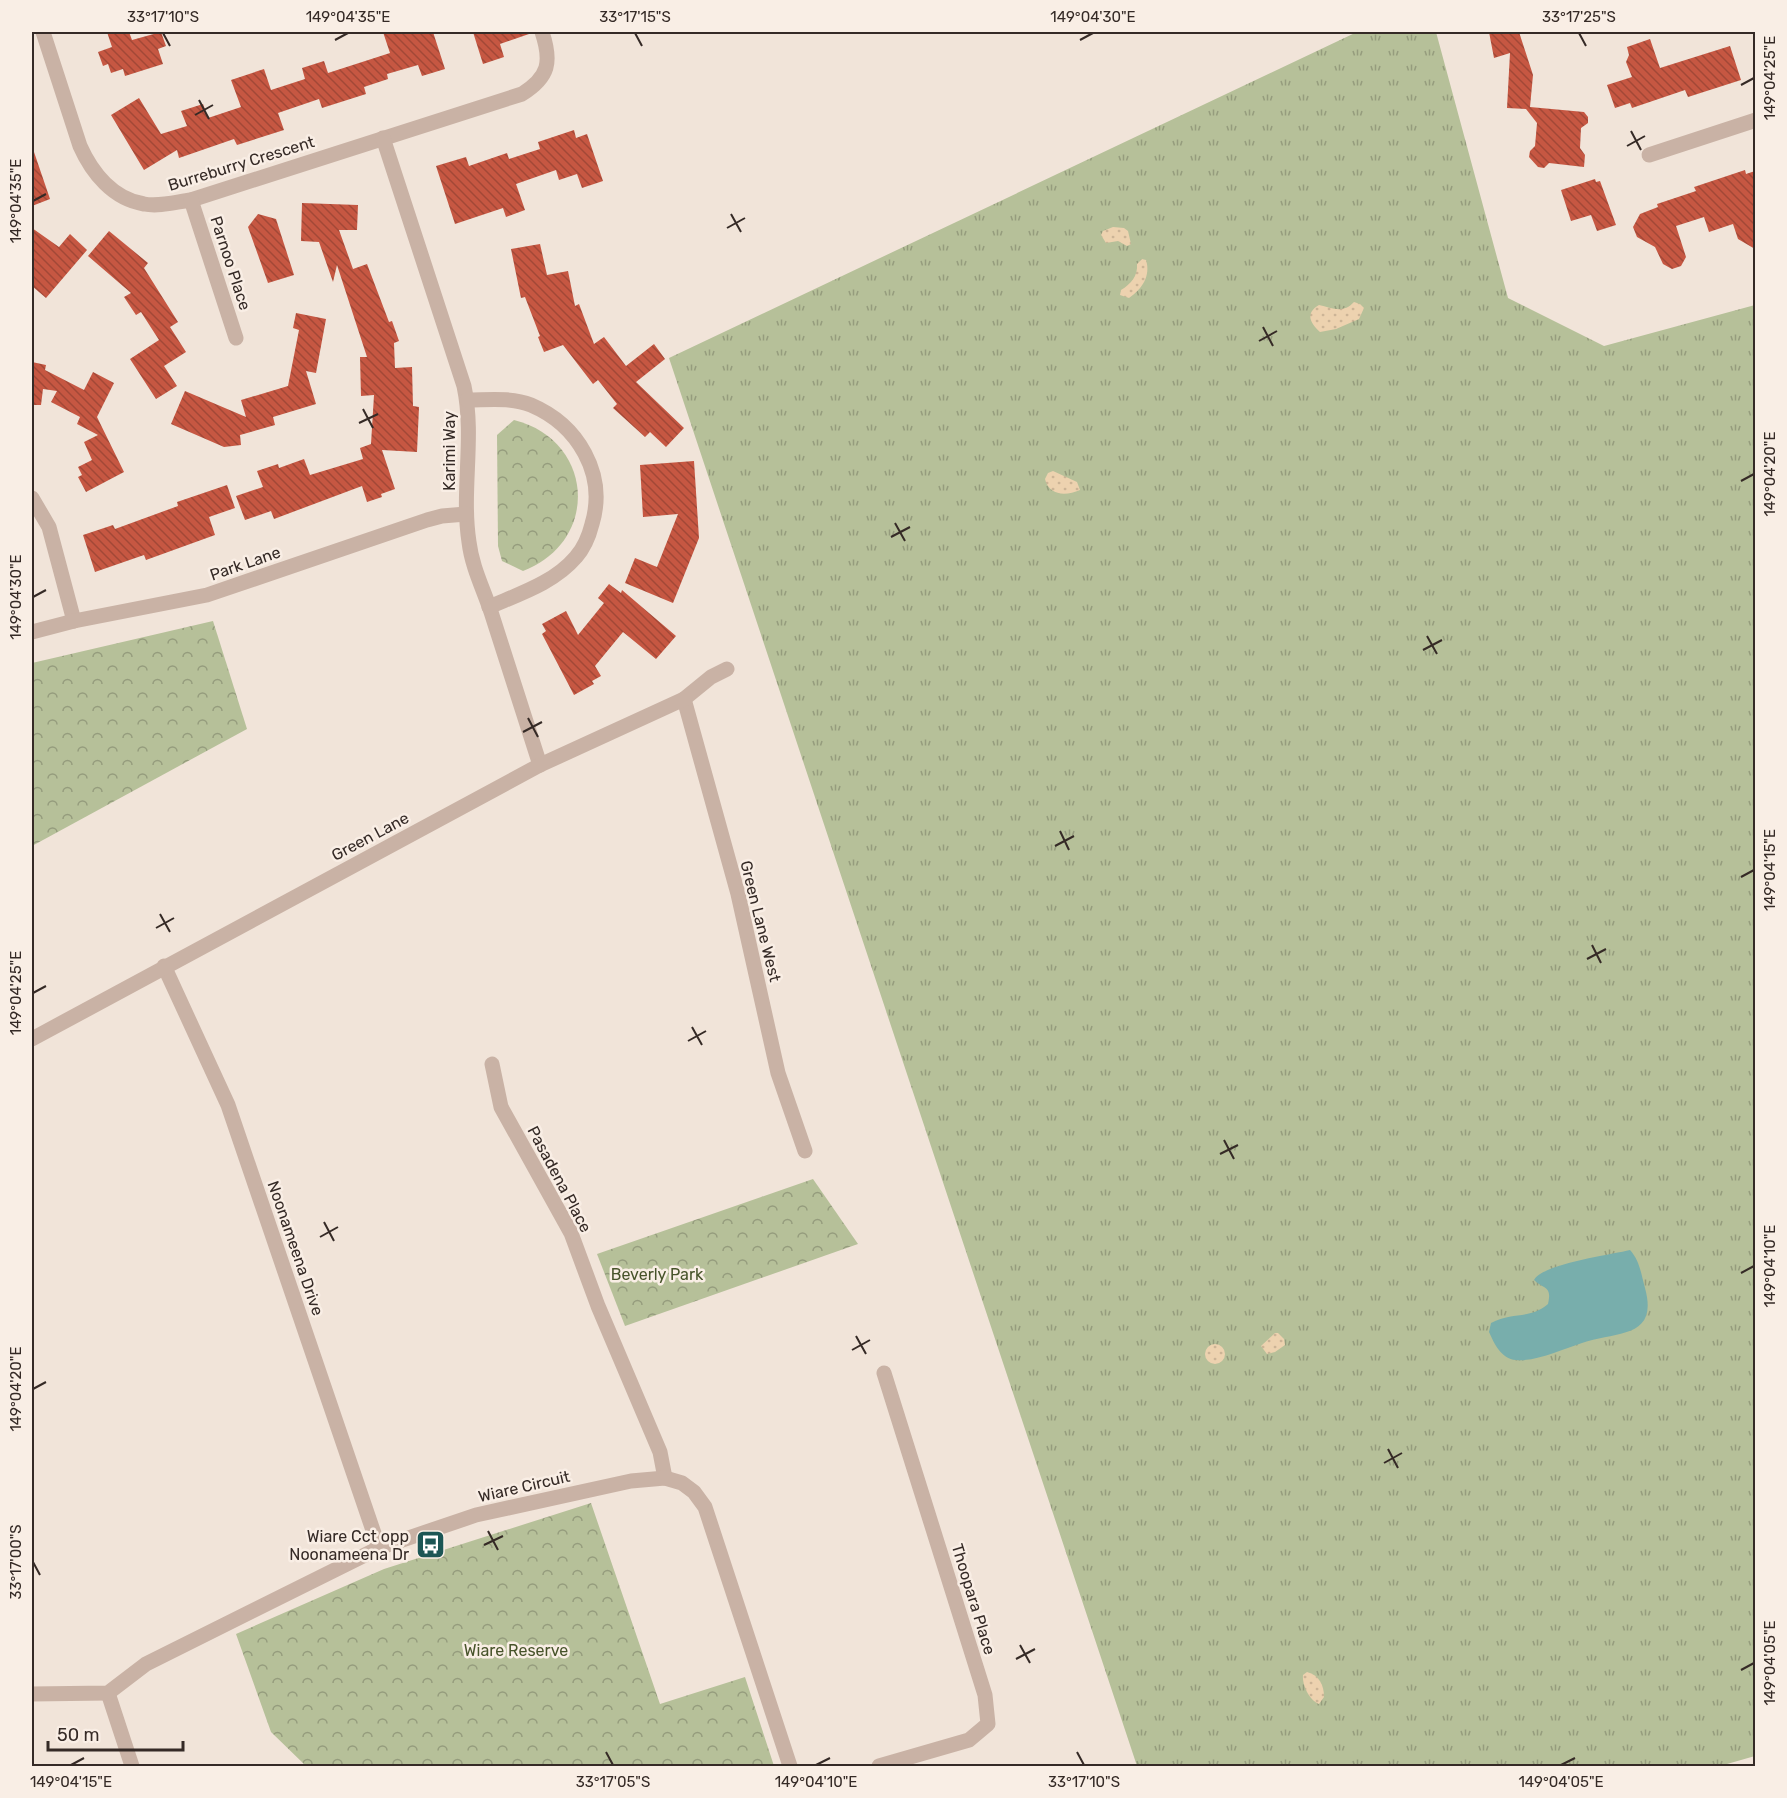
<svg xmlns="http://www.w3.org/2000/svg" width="1787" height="1798" font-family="Rubik,sans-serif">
	<defs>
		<pattern id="grass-tufts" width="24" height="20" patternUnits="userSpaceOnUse" patternTransform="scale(1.5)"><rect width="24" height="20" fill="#b6c099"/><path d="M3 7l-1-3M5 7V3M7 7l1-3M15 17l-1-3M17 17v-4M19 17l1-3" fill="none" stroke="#959c7d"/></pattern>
		<pattern id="forest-crowns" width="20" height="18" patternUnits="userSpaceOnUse" patternTransform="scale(1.5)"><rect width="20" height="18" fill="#b6c099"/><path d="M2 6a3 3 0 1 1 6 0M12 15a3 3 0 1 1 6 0" fill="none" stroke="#959c7d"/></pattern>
		<pattern id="sand-dots" width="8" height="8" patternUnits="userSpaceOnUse" patternTransform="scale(1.5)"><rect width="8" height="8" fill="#edd2af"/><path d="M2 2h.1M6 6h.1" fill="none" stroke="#ccb496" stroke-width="1.8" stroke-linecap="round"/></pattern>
		<pattern id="building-back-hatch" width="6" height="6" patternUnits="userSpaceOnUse" patternTransform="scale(1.5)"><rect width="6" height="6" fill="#c65742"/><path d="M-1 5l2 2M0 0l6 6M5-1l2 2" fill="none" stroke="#a24837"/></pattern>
	</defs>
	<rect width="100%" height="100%" fill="#f1e4d9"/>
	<polygon fill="url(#grass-tufts)" points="1357,32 1436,32 1508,298 1604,346 1755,305 1755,1756 1720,1766 1137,1766 669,358"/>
	<g fill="url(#forest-crowns)">
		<path d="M514,420C594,440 601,541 523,571L502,561L498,546L497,435Z"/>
		<polygon points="213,621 247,729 32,846 32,663"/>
		<polygon points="813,1179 858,1244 625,1326 597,1254"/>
		<polygon points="591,1503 660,1704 745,1677 774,1766 306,1766 271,1732 236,1634 384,1569"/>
	</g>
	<g fill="url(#sand-dots)">
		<polygon points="1113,227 1124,228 1128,231 1131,244 1127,246 1118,241 1106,243 1101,235 1103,231"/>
		<path d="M1142,259L1146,260C1151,276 1142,289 1129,298L1120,295L1121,290C1131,284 1138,276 1137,264Z"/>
		<path d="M1354,302L1360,304L1364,308L1359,319L1336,329L1320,332C1310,323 1305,313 1319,305C1332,308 1343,314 1354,302Z"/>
		<path d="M1053,471L1077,482L1080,490C1066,496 1049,496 1045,479L1048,473Z"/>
		<polygon points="1275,1333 1278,1333 1284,1339 1285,1345 1275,1352 1267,1354 1261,1346"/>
		<circle cx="1215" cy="1354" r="10"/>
		<path d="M1307,1672C1319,1675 1324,1685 1324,1697L1319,1704C1309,1700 1302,1685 1303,1675Z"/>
	</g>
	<path fill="#78aeac" d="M1630,1250C1640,1261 1641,1274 1645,1288C1659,1339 1616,1331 1582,1343C1563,1349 1536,1362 1516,1360C1501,1359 1494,1343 1489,1332L1491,1323C1513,1311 1529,1320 1548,1304C1552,1286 1545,1290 1534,1280C1542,1264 1610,1255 1630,1250Z"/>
	<g fill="url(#building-back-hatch)">
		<polygon points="107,32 129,32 132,40 161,32 166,46 158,49 163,64 125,76 123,69 111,73 108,64 103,66 98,52 112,47"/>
		<polygon points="383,32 433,32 445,69 422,76 418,65 387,74 388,79 364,87 366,94 322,108 319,99 278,113 284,130 237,145 234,139 179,158 177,150 144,170 111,115 139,98 161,134 187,126 181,111 203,104 208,118 241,107 231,80 264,69 271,90 305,79 302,68 324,61 328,73 390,53"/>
		<polygon points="473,32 528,32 529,34 500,44 504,57 483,64"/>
		<polygon points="1489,32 1519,32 1533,75 1530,107 1584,112 1588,117 1588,123 1581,128 1580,148 1585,155 1584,167 1549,163 1544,168 1538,167 1529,157 1530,151 1535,146 1537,123 1526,109 1507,108 1510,53 1494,58"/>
		<polygon points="1650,39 1660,68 1730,46 1741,80 1688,97 1685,90 1632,108 1630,103 1615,108 1607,85 1632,77 1626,62 1629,55 1627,47"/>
		<polygon points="574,130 576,138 587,134 603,181 582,188 577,174 559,180 556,170 516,184 525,210 506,217 503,208 455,224 436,166 466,157 469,166 507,153 509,159 540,149 538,142"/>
		<polygon points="34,152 50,199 32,206 32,153"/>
		<polygon points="1745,170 1746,174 1755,171 1755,249 1738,239 1733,224 1709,232 1704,217 1676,226 1686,257 1681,266 1672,269 1663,264 1655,247 1637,237 1633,227 1640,214 1658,207 1657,204 1696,191 1694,187"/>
		<polygon points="1595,179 1596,182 1600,181 1616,225 1597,231 1591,215 1571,221 1561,190"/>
		<polygon points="302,203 358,205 357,230 339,230 353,269 367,264 389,322 392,321 399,341 394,343 395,368 412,367 413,406 419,407 417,452 382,450 395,489 381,494 382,497 367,502 362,486 274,519 271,511 245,520 236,496 263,487 257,471 278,464 279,468 304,459 310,475 363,459 360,448 371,444 374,395 361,396 360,357 367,357 337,265 333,282 319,242 301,241"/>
		<polygon points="258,214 276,219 294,275 268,283 248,227"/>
		<polygon points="32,228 59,247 70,234 87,250 46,298 32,286"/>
		<polygon points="109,231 148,263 144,268 178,322 170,327 186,352 164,366 177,386 156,399 130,359 159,340 141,312 136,315 124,297 131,293 88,256"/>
		<polygon points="540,244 547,275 568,271 575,306 579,304 594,344 604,337 626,366 654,344 665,359 636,382 684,428 666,447 650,432 645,437 613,408 617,404 598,380 593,384 563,345 544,352 538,337 540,336 525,297 521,298 511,249"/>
		<polygon points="296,313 326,319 316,373 306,371 316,404 273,417 275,425 240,435 241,445 224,447 171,424 185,391 246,417 241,400 288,386 299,330 293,328"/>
		<polygon points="32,362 46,365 45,370 84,390 93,372 114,383 97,417 124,472 86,492 78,477 82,475 78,467 92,460 84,442 98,435 77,424 80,417 51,402 57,391 43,389 41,405 32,405"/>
		<polygon points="694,461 699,538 673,603 625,583 635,558 657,567 678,514 643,517 640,465"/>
		<polygon points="227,485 235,508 209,517 215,535 146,560 144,555 95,572 83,535 113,525 115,529 178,506 177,502"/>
		<polygon points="609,584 621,593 622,590 676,636 656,659 623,632 595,666 601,676 592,681 594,684 574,695 542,634 546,631 542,624 566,611 578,635 604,603 598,598"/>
	</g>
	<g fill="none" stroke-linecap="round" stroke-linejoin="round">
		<g stroke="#c9b2a5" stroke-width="15">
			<path d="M43,32L80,146C92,173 113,199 144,204C159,207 176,202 191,200L522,94C549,77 552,62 542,32"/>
			<path d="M383,138L464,386C475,438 461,490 469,542C472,567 483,588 491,612C507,663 524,714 540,765"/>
			<polyline points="1649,155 1756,120"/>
			<polyline points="191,200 236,338"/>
			<path d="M467,400C488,400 511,397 531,405C578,425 607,474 592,524C589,536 584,548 576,557C554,583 519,594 489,607"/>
			<polyline points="32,498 49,527 74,621"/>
			<polyline points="32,632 74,621 207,595 427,520 442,516 466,514"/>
			<polyline points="684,699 738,894 778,1073 805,1151"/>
			<polyline points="164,966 228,1105 379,1548"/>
			<polyline points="32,1039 540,765 684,699 711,677 727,669"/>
			<polyline points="492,1064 501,1107 571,1233 598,1306 660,1452 665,1478"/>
			<polyline points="108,1693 132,1766"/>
			<polyline points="32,1694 108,1693 146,1664 379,1548 476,1515 631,1481 665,1478 682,1483 694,1492 705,1507 790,1766"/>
			<polyline points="879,1766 969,1740 988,1724 985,1695 884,1373"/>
		</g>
	</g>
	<path fill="none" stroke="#352a26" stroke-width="2" d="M163,33L170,46M635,33L642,46M1579,33L1586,46M335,40L348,33M1080,40L1093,33M1741,85L1754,78M199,100L209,119M195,115L213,105M1631,131L1641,150M1627,146L1645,136M33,201L46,194M731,214L741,232M727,228L745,218M1263,327L1273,346M1259,341L1277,331M363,409L373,428M359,423L378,414M1741,481L1754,474M895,523L905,541M891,537L910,527M33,597L46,590M1427,636L1437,654M1423,650L1442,640M528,718L538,737M523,732L542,722M1060,831L1069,850M1055,846L1074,836M1741,877L1754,870M160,914L170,932M156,928L174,918M1592,945L1601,963M1587,959L1606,949M33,993L46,986M692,1027L702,1045M688,1041L706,1031M1224,1140L1234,1159M1220,1154L1238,1145M324,1222L334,1241M320,1237L338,1227M1741,1273L1754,1266M856,1336L866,1354M852,1350L870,1340M33,1389L46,1382M1388,1449L1398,1468M1384,1463L1402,1453M488,1531L498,1550M484,1545L503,1536M33,1562L40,1575M1020,1645L1030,1663M1016,1659L1035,1649M1741,1670L1754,1663M606,1752L613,1765M1077,1752L1084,1765M71,1765L84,1758M816,1765L830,1758M1561,1765L1575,1758"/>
	<defs>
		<symbol id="bus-square" viewBox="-11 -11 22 22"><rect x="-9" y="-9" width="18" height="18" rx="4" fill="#1c5655" stroke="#f9eee5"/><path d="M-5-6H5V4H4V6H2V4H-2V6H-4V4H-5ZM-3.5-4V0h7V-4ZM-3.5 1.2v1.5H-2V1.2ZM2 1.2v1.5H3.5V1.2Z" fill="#fff"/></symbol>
	</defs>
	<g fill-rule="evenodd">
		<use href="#bus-square" x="414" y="1528" width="33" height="33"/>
	</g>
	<g text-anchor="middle" stroke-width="5" stroke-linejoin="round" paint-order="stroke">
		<g font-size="16" fill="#352a26" stroke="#f9eee5">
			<text transform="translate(241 163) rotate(-17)" y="6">Burreburry Crescent</text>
			<text transform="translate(231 263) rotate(72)" y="6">Parnoo Place</text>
			<text transform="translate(449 451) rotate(-90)" y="6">Karimi Way</text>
			<text transform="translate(245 563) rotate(-19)" y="6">Park Lane</text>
			<text transform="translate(370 836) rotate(-28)" y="6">Green Lane</text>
			<text transform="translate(761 921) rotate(76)" y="6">Green Lane West</text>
			<text transform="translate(560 1179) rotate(62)" y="6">Pasadena Place</text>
			<text transform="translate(296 1248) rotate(71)" y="6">Noonameena Drive</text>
			<text transform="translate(524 1486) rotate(-13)" y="6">Wiare Circuit</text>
			<text transform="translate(974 1599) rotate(73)" y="6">Thoopara Place</text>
		</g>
		<g font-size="16" fill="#47532a" stroke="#f9eee5">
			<text x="657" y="1280">Beverly Park</text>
			<text x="516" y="1656">Wiare Reserve</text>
		</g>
		<g font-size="16" fill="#352a26" stroke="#f9eee5" text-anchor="end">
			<text x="409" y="1542">Wiare Cct opp<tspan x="409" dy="18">Noonameena Dr</tspan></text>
		</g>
	</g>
	<rect width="1787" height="1798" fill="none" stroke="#f9eee5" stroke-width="66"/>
	<path d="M48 1741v9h135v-9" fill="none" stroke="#352a26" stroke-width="3"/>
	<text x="57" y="1741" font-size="18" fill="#352a26" stroke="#f9eee5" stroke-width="4.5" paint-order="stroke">50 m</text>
	<rect x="33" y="33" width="1721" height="1732" fill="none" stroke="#352a26" stroke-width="2"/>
	<g font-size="15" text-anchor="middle" fill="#352a26">
		<text x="163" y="22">33°17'10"S</text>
		<text x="348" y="22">149°04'35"E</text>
		<text x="635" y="22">33°17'15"S</text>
		<text x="1093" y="22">149°04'30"E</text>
		<text x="1579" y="22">33°17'25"S</text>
		<text transform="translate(1770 78) rotate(-90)" y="5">149°04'25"E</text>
		<text transform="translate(16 201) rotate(-90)" y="5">149°04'35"E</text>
		<text transform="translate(1770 474) rotate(-90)" y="5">149°04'20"E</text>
		<text transform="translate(16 597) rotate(-90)" y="5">149°04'30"E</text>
		<text transform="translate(1770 870) rotate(-90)" y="5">149°04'15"E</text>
		<text transform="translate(16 993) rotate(-90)" y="5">149°04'25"E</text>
		<text transform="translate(1770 1266) rotate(-90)" y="5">149°04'10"E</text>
		<text transform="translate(16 1389) rotate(-90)" y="5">149°04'20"E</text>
		<text transform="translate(16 1562) rotate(-90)" y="5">33°17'00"S</text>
		<text transform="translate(1770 1663) rotate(-90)" y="5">149°04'05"E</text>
		<text x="71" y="1787">149°04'15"E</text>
		<text x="613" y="1787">33°17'05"S</text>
		<text x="816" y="1787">149°04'10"E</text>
		<text x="1084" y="1787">33°17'10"S</text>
		<text x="1561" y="1787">149°04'05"E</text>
	</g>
</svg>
